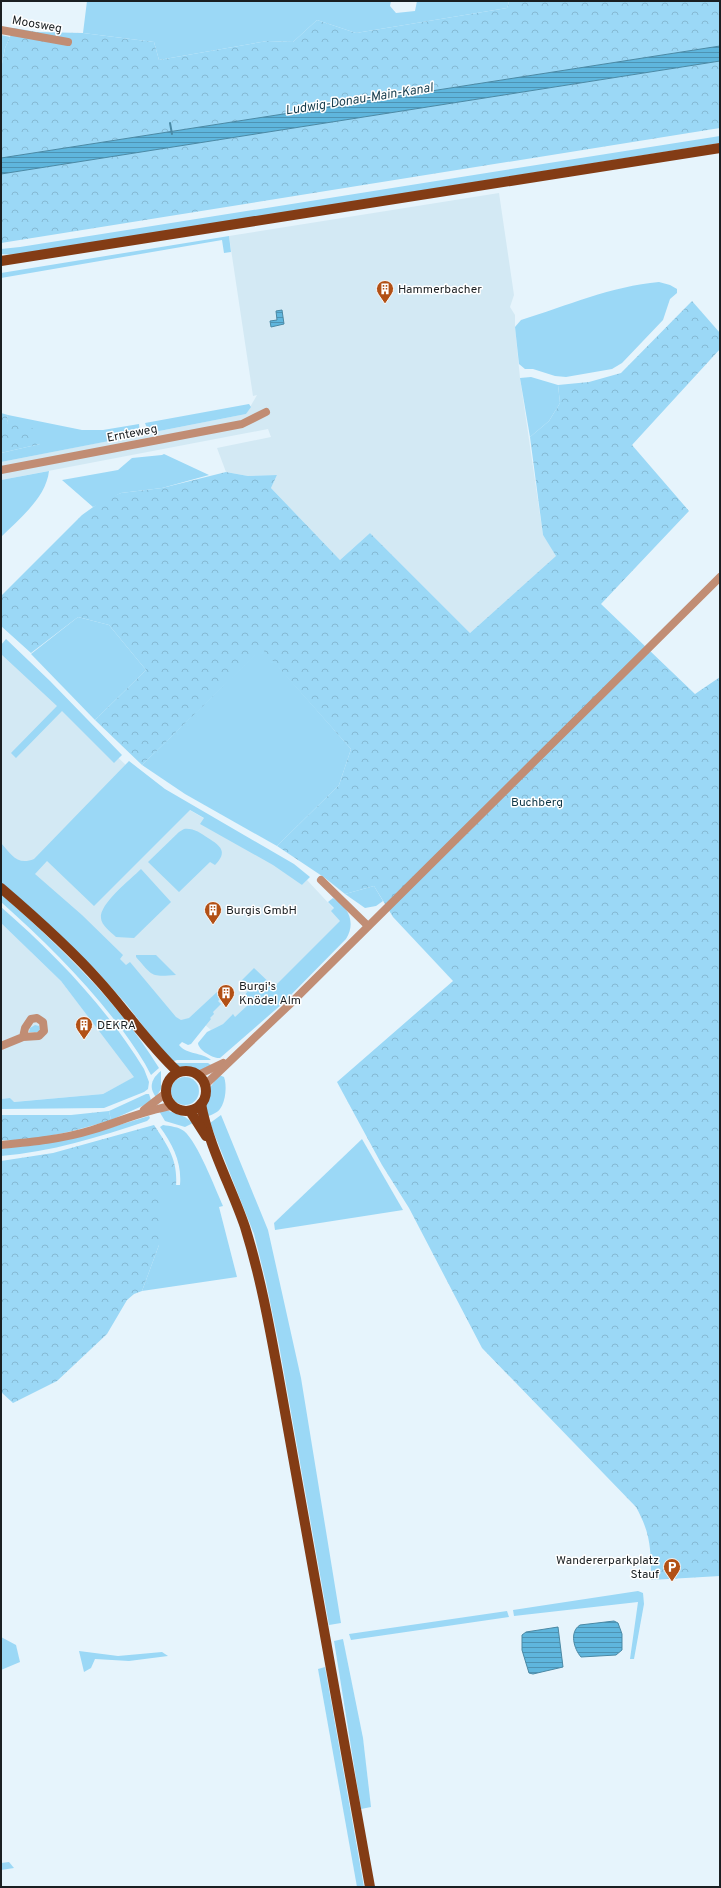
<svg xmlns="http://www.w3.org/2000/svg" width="721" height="1888" font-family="Overpass,sans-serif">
	<defs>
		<pattern id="forest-crowns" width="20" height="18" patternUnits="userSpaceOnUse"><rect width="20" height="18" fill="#9bd8f6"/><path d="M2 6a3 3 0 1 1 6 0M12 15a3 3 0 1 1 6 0" fill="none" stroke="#85b9d3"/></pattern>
		<pattern id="water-rules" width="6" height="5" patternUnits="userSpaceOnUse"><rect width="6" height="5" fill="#5fb6dd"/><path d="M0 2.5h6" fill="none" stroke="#4e93b3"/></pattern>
	</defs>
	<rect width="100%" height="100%" fill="#e6f4fc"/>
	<g fill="#d3e9f4">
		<polygon points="499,193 514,295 510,307 515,315 515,327 520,378 543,535 557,556 470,633 370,533 340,560 271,488 277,475 248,476 226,472 217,448 271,437 268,429 1,480 1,462 246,414 257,395 253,396 229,236"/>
		<polygon points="1,642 88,729 148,786 283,864 302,885 307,880 334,909 332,911 341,921 274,988 240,983 248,991 250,1003 235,1018 232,1015 223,1024 211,1030 196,1017 181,1032 1,852"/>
		<polygon points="1,923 61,981 135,1077 103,1094 13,1102 10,1098 1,1099"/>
	</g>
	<g fill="#9bd8f6">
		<polygon points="87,1 391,1 390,6 396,13 415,11 417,1 509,1 507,8 356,33 317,20 293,42 267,41 159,60 154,42 83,33"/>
		<polygon points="1,35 10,37 5,48 1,69"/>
		<polygon points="720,136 720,143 16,255 1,254 1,249 20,247"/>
		<polygon points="229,236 231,252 224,253 222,240 1,278 1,273"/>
		<path d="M659,282L670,285L677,289V293L670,299L663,320L622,363L612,369L566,377L555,376L533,369H525L519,364L515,327L521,320C566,306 612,286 659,282Z"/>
		<polygon points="531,377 558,385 560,403 549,421 530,437 520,378"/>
		<polygon points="249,404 251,407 246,414 149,433 145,423"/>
		<polygon points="8,415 82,430 103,430 139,424 140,435 1,462 1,453 40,444 7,423"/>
		<polygon points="164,454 209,475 162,488 121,493 93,507 62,480 118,470 132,458 162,455"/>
		<path d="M49,471C46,498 19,519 1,537V480Z"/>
		<polygon points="78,617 109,625 146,670 95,720 31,654"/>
		<polygon points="6,639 50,681 122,755 114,763 62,711 16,758 11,753 57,706 1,654 1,645"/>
		<polygon points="262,648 351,749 339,785 277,846 185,794 142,765"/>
		<path d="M129,761L165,789L294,864L310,877L302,885L273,865L200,824L204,818L190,810L94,906L47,861L35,874L82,915L123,955L120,959L126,965L130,962L176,1017L181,1020L189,1018L217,992L220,995L227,989L229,991L218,1001L221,1004L213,1012L214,1014L210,1018L211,1019L191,1044L188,1045L182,1042L179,1045C187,1055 202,1052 211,1060H177L171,1062L127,1005L96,970L1,883V843C11,854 17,866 34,859Z"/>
		<path d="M184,829C194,828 200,833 208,838C221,846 228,852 215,865L210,862L179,892L148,862L179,832Z"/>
		<path d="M141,869L171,902L134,938L116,937C111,932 101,925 101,918C99,904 131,879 141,869Z"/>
		<polygon points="374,886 383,901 376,906 365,908 345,894"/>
		<path d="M1,894C60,947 117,1000 159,1068L151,1075C143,1059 133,1045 123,1031C87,983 46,942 1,902Z"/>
		<path d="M333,898C349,907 356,923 346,939L282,1004L220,1058C214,1059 198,1050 198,1043L207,1032L223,1024L233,1014L235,1017L250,1003L244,996L248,991L239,983L254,968L274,987L340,921L331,911L334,908L328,902Z"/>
		<path d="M1,907C56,955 106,1007 144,1069L149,1082L148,1089L144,1092L104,1108L1,1109V1099L10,1098L14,1102L103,1094L134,1077L61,981L1,923Z"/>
		<path d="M136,955H156L176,975C150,977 153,976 136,957Z"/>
		<polygon points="35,1025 39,1026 40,1029 38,1032 29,1032 30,1028"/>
		<polygon points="175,1063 208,1063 211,1065 199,1071 189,1068 180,1068"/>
		<path d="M161,1071V1089L156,1097C148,1087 152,1078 161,1071Z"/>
		<path d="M219,1075L224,1077C227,1085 226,1101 220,1109C217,1113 211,1115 206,1117L205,1106L208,1100L209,1089Z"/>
		<circle cx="185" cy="1091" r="14"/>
		<polygon points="146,1094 149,1094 151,1100 149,1103 111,1120 109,1111"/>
		<polygon points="166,1110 185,1117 193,1123 185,1127 165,1121 159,1111"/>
		<polygon points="221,1115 268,1230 301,1378 341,1623 329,1625 279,1345 266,1282 254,1234 210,1123"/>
		<path d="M149,1116L150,1118L147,1121C99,1137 51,1152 1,1156V1149L79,1137Z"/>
		<path d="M163,1125C170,1126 179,1127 184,1131C198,1143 215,1188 223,1206L219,1207L237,1277L142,1291L159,1245V1185H180C182,1163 173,1145 160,1127Z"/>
		<polygon points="362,1139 403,1210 275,1230 274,1223"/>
		<polygon points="638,1591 643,1593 644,1604 634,1659 630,1659 638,1602 514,1616 513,1610"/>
		<polygon points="507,1611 509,1617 351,1640 349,1634"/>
		<polygon points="1,1637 16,1645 20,1662 1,1670"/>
		<polygon points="343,1639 363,1738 371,1807 361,1809 334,1641"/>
		<polygon points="79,1651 118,1656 162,1652 168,1656 129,1661 95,1659 91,1668 84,1672"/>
		<polygon points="325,1667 364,1887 357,1887 318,1669"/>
		<polygon points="9,1862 14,1868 1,1870 1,1863"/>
	</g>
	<g fill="url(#forest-crowns)">
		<polygon points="509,1 720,1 720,46 1,158 1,69 5,48 14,28 37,32 83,33 154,42 159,60 267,41 293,42 317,20 356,33 507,8"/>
		<polygon points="720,61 720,128 1,243 1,174"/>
		<path d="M692,301L720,333V349L632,445L689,511L601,604L695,694L720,677V1576L651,1580C651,1550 651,1534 636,1507L482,1348L409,1208L382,1165L337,1082L453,981L393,917L374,886L345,894L325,878L277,846L339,785L351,749L262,649L142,765L95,720L146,670L109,625L78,617L31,653L1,626V596L82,515L103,500L121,493L162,488L226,472L248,476L277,475L271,488L340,560L370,533L470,633L556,556L543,535L530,437L549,421L560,403L558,385L589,382L621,373Z"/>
		<polygon points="1,413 8,415 7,423 36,429 40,444 1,453"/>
		<path d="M109,1111L111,1120C79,1130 35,1142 1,1140V1115H71Z"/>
		<path d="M154,1125C168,1146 178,1160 176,1186L159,1185V1245L142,1291L134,1294L127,1300L107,1334L57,1381L13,1403L1,1392V1161L53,1153Z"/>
	</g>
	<g fill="url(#water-rules)" stroke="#4a89a5">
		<polygon points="720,46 720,61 1,174 1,158"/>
		<polygon points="282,310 284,324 271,327 270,321 277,320 276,311"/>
		<path d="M614,1621L618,1623L622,1634V1650L616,1655L581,1657C574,1649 569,1632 580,1625Z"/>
		<polygon points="558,1627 563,1667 533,1674 529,1673 522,1650 522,1635 526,1632"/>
	</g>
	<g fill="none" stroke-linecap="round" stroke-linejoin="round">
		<polyline stroke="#4a89a5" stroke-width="2" points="170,123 172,134"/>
		<g stroke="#c18d74" stroke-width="8">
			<polyline points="1,30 68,42"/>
			<polyline points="1,470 242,424 266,412"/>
			<polyline points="321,880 368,926"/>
			<polyline points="1,1046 23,1037 39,1036 44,1031 43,1022 37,1018 31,1019 25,1028 23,1037"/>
			<polyline points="198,1075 223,1063"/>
			<polyline points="205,1085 291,1003 720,577"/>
			<polyline points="144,1110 166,1093"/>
			<path d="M1,1145C32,1142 63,1139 92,1130C119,1122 144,1110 172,1106"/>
		</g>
		<g stroke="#833c15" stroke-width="10">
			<polyline points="1,261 720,148"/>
			<path d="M1,888C36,918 70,948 100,982C127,1012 149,1045 178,1072"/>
			<circle cx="186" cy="1091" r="20"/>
			<path d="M201,1104C209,1147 231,1186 245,1227C260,1275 269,1324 278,1373L370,1887"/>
			<polyline points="190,1111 206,1136"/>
		</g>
	</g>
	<defs>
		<symbol id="building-pin" viewBox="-11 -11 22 30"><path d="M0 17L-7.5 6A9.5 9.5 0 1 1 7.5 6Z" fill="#b25015" stroke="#fff"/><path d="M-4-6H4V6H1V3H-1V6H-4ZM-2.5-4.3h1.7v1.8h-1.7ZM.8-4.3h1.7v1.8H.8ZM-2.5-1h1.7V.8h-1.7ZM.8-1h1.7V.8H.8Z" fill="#fff"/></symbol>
		<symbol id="parking-pin" viewBox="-11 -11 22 30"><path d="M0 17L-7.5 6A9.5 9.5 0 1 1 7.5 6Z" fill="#b25015" stroke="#fff"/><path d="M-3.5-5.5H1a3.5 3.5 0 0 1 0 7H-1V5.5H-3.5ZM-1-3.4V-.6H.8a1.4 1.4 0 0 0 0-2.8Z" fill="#fff"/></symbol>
	</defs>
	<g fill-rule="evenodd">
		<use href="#building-pin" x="375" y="279" width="20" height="27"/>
		<use href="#building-pin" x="203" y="900" width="20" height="27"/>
		<use href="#building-pin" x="216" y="983" width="20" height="27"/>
		<use href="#building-pin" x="74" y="1015" width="20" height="27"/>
		<use href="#parking-pin" x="662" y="1557" width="20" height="27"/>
	</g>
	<g text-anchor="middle" stroke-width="3" stroke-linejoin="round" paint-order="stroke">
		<g font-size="12" fill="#1a1f22" stroke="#fff">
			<text transform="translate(37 24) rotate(10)" y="4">Moosweg</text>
			<text transform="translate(132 433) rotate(-11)" y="4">Ernteweg</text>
		</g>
		<g font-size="12" fill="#1a1f22" stroke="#fff" text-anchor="start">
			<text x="398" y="293">Hammerbacher</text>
			<text x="226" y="914">Burgis GmbH</text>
			<text x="239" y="990">Burgi's<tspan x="239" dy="14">Knödel Alm</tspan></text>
			<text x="97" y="1029">DEKRA</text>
			<text x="659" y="1564" text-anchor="end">Wandererparkplatz<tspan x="659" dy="14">Stauf</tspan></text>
		</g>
		<g font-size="12" fill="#103848" stroke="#fff">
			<text x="537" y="806">Buchberg</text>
		</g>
		<g font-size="13" font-style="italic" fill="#173e4f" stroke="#fff">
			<text transform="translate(359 98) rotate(-9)" y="5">Ludwig-Donau-Main-Kanal</text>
		</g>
	</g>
	<rect width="721" height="1888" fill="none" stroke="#1a1f22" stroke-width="4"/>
</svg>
